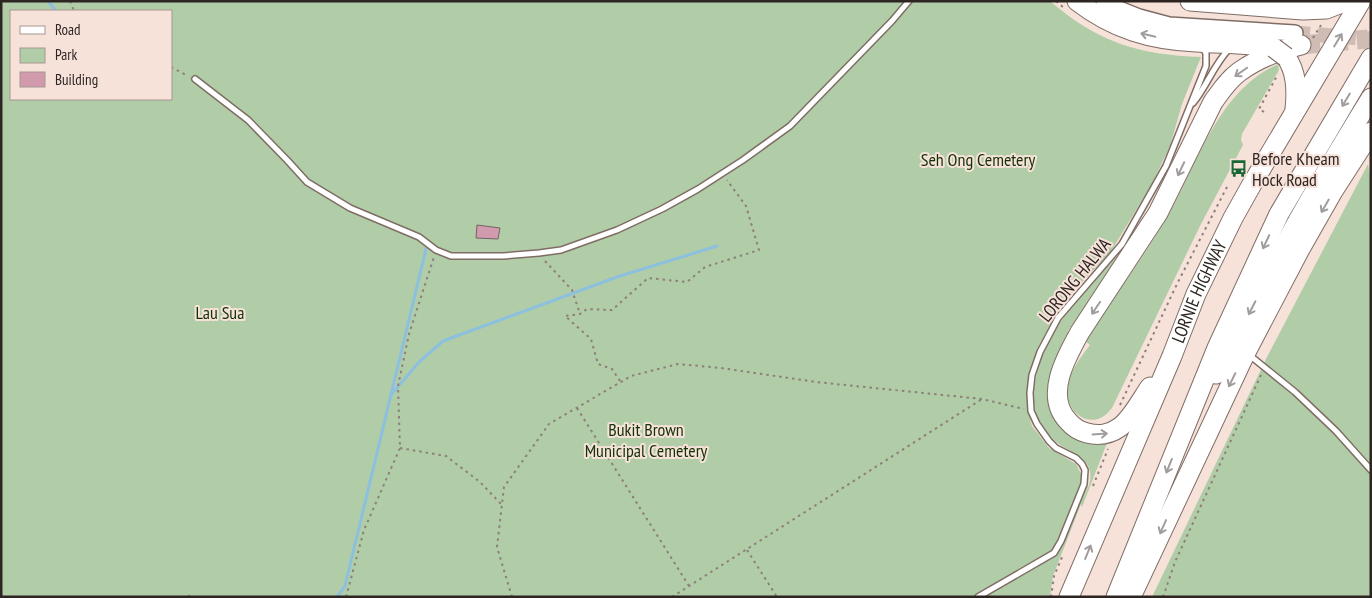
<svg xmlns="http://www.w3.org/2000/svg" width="1372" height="598" font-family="'PT Sans Narrow',sans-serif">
	<rect width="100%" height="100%" fill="#f7e2da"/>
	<g fill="#b1cda8" fill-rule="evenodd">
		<path d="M1,1H1050C1097,42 1140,55 1201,57L1182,104L1170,146L1152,184L1110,253L1062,303L1039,345L1027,390V407L1032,426L1049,448L1076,464L1088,487L1084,497C1089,487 1094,475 1087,464C1081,454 1066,450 1056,442C1022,416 1033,375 1049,341C1066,307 1094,283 1118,255L1121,256L1068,331L1072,334L1051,403L1109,438L1082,507L1081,504L1053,576L1050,597H1ZM11,11H171V99H11Z"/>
		<path d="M1278,64L1279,70L1242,134L1241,140L1243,145L1200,226L1112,408C1110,410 1107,414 1104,416C1086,428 1066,410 1067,391C1068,373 1080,358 1090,345L1085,341C1113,299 1143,258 1169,214C1199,161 1218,91 1278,64Z"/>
		<polygon points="1368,164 1371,181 1371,597 1152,597 1267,357"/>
	</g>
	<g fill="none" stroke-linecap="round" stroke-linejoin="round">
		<g stroke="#8cc0de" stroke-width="3">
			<polyline points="48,1 56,11"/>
			<polyline points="391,395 419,362 443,341 617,277 717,246"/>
			<polyline points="337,597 345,586 426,249"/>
		</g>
	</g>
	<polygon fill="#d29bad" stroke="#736167" points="477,225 500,228 498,239 476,238"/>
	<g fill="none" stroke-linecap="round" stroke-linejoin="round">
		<polyline stroke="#cfbcb5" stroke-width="15" stroke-dasharray="15 8" stroke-linecap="butt" points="1295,33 1371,39"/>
		<polyline stroke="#cfbcb5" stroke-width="19" stroke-dasharray="19 9" stroke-linecap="butt" points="1301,45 1368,39"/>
		<defs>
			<g id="lane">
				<polyline points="195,79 248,120 287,160 307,182 350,208 419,237 436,250 451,256 503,256 539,253 561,250 617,230 662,209 698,189 743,160 790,126 892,21 909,1"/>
				<path d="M1193,103C1207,86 1214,64 1230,48"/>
				<polyline points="1248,354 1295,392 1336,431 1371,470"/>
				<polyline points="978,597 1054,553 1061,541 1084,484 1085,470 1082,464 1076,458 1056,448 1049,441 1037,424 1031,411 1030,393 1032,375 1040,352 1058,318 1122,244 1166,166 1206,66 1206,53 1202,47"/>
			</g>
			<polyline id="secondary" points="1104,1 1119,9 1139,17 1169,25 1295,33"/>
			<g id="highway">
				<path d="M1077,1C1113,29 1151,40 1196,42C1222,44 1248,43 1274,48"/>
				<polyline points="1190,1 1303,10 1326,9 1347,1"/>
				<path d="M1286,57C1297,72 1297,91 1295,109"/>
				<path d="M1216,374C1245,326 1268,275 1295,226C1319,183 1345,140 1371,98"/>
				<path d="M1150,387C1141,400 1132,418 1120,427C1109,435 1099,436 1087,433C1079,431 1073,427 1068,421C1044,396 1066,357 1080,332L1158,213L1213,102C1221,91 1228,80 1239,72C1257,59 1280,50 1301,45"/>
				<path id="s1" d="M1069,597L1172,356L1196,294L1233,218L1252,184L1361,1"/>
				<polyline points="1116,597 1217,348 1279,214 1371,58"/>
				<polyline points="1131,597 1246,352 1300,249 1333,191 1371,132"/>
			</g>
		</defs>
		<use href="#lane" stroke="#7f6d65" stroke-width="8"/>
		<use href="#secondary" stroke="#7f6d65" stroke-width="18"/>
		<use href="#highway" stroke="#7f6d65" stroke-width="21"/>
		<g stroke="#8d7f79" stroke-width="2" stroke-dasharray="2.5 4" stroke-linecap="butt">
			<polyline points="70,1 74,11"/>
			<polyline points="1056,1 1064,8"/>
			<polyline points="1313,38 1321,25"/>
			<polyline points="171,67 188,76"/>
			<polyline points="1264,112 1259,109 1278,74"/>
			<polyline points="545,261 572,290 580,314"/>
			<polyline points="620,381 612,369 598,364 591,339 565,316 580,314 587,309 612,310 648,278 687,282 705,267 759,250 746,206 727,180"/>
			<polyline points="1120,405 1177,284 1228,185"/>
			<polyline points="577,408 689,586"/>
			<polyline points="400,448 446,456 480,482 501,504"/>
			<polyline points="1093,486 1108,449"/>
			<polyline points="747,550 777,597"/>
			<polyline points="188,597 190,595 192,597"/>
			<polyline points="346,597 364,530 400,448 398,386 409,334 434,257"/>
			<polyline points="512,597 497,547 504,487 549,424 631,376 678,364 721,368 816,382 982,399 1024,409"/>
			<polyline points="672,597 982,399"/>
			<polyline points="1051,597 1054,576 1063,555"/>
			<polyline points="1163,597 1175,562 1261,375"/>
		</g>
		<use href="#lane" stroke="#fff" stroke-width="5"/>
		<use href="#secondary" stroke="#fff" stroke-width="15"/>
		<use href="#highway" stroke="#fff" stroke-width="19"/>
		<defs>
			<polyline id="highway-bridge" points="1274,48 1286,57"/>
		</defs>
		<use href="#highway-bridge" stroke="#7f6d65" stroke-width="21" stroke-linecap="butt"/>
		<use href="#highway-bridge" stroke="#fff" stroke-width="19"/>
	</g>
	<defs><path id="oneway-shaft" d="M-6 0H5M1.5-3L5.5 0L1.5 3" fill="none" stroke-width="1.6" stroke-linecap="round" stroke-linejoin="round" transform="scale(1.25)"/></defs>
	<g stroke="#a09d9c">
		<use href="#oneway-shaft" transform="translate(1148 35) rotate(-167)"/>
		<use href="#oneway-shaft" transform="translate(1338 40) rotate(-59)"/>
		<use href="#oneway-shaft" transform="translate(1241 72) rotate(145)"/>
		<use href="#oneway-shaft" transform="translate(1346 100) rotate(121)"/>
		<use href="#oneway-shaft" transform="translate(1181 169) rotate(115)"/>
		<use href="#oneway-shaft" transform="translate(1325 206) rotate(120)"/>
		<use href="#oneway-shaft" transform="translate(1266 242) rotate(115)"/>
		<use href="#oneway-shaft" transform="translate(1096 308) rotate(124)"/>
		<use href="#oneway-shaft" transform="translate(1252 308) rotate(117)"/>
		<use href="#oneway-shaft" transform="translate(1232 380) rotate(116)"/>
		<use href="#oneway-shaft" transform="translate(1100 434) rotate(-4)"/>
		<use href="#oneway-shaft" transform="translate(1169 466) rotate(112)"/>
		<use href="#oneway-shaft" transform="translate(1163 527) rotate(114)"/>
		<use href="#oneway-shaft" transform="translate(1088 552) rotate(-68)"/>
	</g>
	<defs>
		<symbol id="bus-bare" viewBox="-9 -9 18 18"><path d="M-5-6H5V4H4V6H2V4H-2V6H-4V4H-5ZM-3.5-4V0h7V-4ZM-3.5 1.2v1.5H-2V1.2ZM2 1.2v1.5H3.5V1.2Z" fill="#1a6736" stroke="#f7e2da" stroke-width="2.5" paint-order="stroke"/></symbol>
	</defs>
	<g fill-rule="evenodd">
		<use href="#bus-bare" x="1226" y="156" width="25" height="25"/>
	</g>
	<g text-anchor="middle" stroke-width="4" stroke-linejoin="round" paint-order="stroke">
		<g font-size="18" fill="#2d2522" stroke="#f7e2da" text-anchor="start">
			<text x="1252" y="165">Before Kheam<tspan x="1252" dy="21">Hock Road</tspan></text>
		</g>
		<g font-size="18" fill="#123205" stroke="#f7e2da">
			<text x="978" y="166">Seh Ong Cemetery</text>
			<text x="220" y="319">Lau Sua</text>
			<text x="646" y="436">Bukit Brown<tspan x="646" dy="21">Municipal Cemetery</tspan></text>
		</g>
		<g font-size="18" fill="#2d2522" stroke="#f7e2da">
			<text transform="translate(1075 280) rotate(-51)" y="6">LORONG HALWA</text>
			<text dy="6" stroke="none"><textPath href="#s1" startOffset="332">LORNIE HIGHWAY</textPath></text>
		</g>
	</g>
	<rect width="1372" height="598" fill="none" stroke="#2d2522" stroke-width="5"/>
	<rect x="10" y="10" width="162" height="90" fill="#f7e2da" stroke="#a69690"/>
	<rect x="20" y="26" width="25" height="8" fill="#ffffff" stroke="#a69690"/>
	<text x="55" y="35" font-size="15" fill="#2d2522">Road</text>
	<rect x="20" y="48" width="25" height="15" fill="#b1cda8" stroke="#a69690"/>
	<text x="55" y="60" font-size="15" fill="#2d2522">Park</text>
	<rect x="20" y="72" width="25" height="15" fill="#d29bad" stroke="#a69690"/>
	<text x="55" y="85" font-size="15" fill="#2d2522">Building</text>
</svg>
